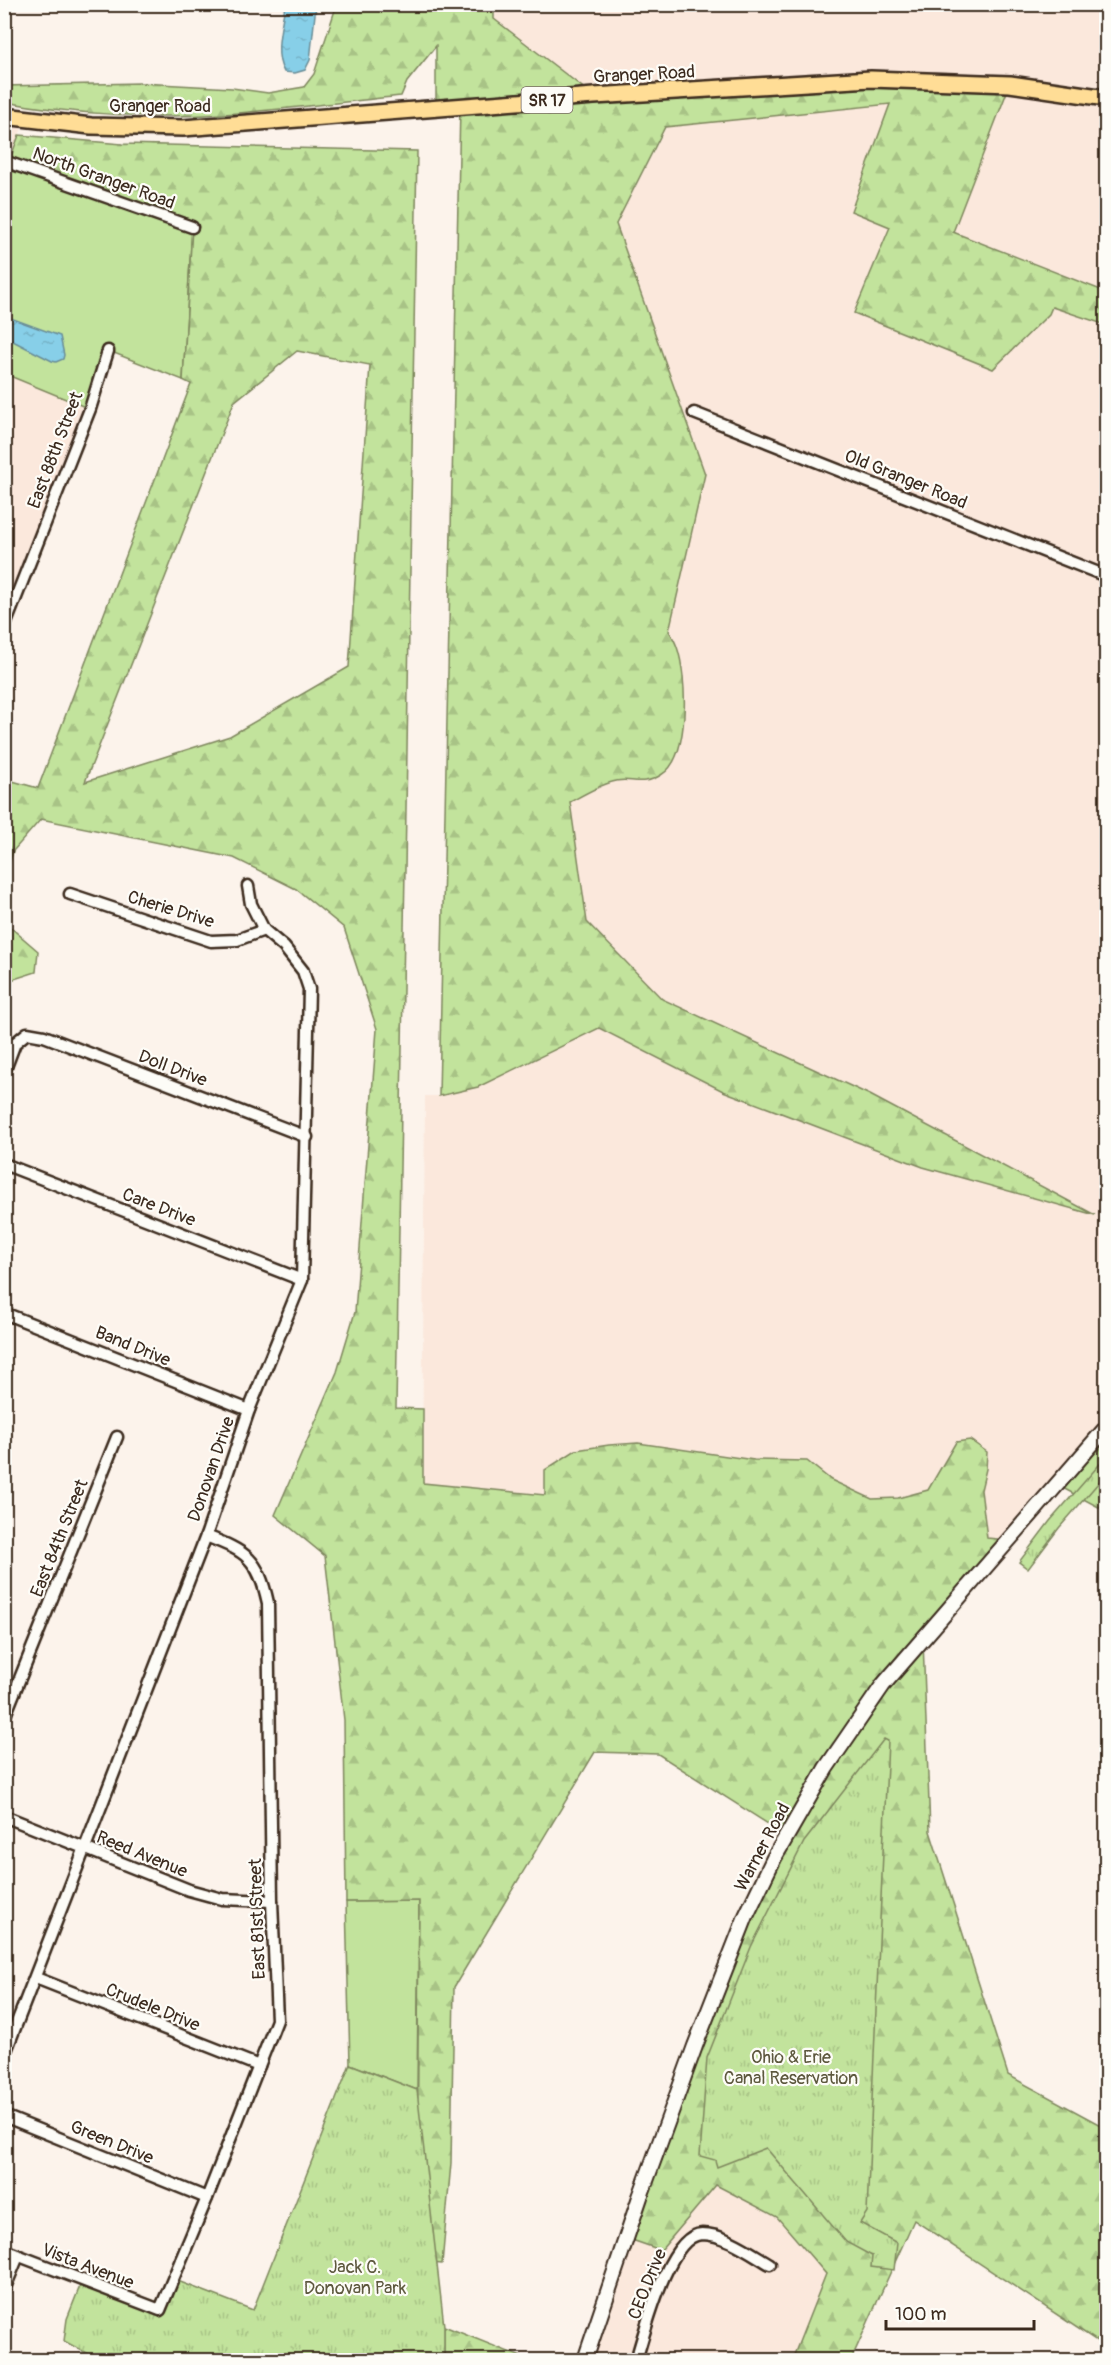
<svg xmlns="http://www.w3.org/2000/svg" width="1111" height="2365" font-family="Pangolin,sans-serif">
	<defs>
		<pattern id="forest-firs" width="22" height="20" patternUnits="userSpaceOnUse" patternTransform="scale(1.5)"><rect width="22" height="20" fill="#c2e39c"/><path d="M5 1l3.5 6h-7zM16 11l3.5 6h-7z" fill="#a8c386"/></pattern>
		<pattern id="park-tufts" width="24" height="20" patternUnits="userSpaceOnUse" patternTransform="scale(1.5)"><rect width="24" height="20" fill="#c2e39c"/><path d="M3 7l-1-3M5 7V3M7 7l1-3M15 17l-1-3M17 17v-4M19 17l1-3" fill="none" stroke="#a8c386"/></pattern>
		<pattern id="water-ripples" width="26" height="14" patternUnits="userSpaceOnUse" patternTransform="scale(1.5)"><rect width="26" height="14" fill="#87cfe8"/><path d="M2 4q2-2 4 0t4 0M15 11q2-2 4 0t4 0" fill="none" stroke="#75b2c7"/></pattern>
	</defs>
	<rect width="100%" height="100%" fill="#fcf3eb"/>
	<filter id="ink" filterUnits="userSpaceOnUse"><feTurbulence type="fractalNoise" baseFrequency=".0167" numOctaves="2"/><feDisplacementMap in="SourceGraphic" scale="12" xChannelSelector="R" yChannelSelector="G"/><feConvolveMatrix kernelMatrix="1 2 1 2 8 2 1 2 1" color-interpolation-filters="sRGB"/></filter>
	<g filter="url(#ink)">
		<g fill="#fbe8dc">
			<polygon points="494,5 1106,5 1106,1428 1009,1540 422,1483 425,1096 439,1096 478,1087 502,833 636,770 705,474 616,224 666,127 890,104 594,96 494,19"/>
			<polygon points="5,116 25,120 9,162 183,380 109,351 5,627"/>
			<polygon points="716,2185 777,2217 826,2274 792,2360 585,2360 626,2238 661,2250"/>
		</g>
		<g fill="#c2e39c" stroke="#7e865d" stroke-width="1.5">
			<polygon points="4,161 192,227 183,380 109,351 90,409 5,374"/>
			<polygon points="419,1901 417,2090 350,2064 346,1902"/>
		</g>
		<g fill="url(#forest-firs)" stroke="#7e865d" stroke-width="1.5" fill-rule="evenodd">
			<path d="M337,4L494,5V19L594,96L871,79L1010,84L953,232L1106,292V325L1052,307L1049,314L993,369L854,313L890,227L851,211L890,104L665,127L616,224L705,474L669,631C672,636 675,641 677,647C687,675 691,758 661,775C640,788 630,776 612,782C598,786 583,795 570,802L587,922L662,999L870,1095L1095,1215L923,1167L723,1091L599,1028L478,1087L439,1096L460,107L436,108V46L407,82L401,96C342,102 282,110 223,114C156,119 70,114 5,102L4,86L141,83L232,88L268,93L304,87L314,74Z"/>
			<path d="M19,135L122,144L417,151L396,1408L423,1409V1483L545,1495V1470L576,1450L609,1445L638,1443L754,1460L807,1461L831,1480L872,1499L898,1498L928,1490L956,1442L970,1440L987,1452L986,1469L981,1490L987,1538L1009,1540L923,1640L930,1831L1008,2075L1106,2128V2347L914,2220L851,2360H792L826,2274L777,2217L716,2185L661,2250L626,2238L695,2046L787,1836L658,1754L595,1752L454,1987L451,2163L442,2264L408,2261L417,2201L419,1901L346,1902L344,1720L325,1556L275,1515L337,1372L355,1312L377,1029L344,928L296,889L234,858L41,819L13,851L5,879L4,815L7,809L5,808V779L38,788L191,384L183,380L192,227L9,162ZM297,351L370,365L349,667L230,736L85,782L234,402Z"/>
			<polygon points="4,904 9,926 38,951 36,972 5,982"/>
			<polygon points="1106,1428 1106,1511 1057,1485"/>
			<polygon points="444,2326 529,2360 444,2360"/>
		</g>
		<g fill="url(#park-tufts)" stroke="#7e865d" stroke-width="1.5">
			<polygon points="1106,1457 1106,1474 1059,1528 1028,1569 1019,1562 1050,1521"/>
			<polygon points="884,1739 888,1741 867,2212 860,2223 897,2243 894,2270 871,2267 872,2256 846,2242 766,2148 717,2167 715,2160 700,2156 707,2058 751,1947 804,1842"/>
			<polygon points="350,2064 417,2090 444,2326 444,2360 99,2360 64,2341 67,2319 82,2281 155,2309 175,2280 253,2310"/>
		</g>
		<g fill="url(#water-ripples)" stroke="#698d97" stroke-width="1.5">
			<path d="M285,5H316L310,60L305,70L295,73L284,72C273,53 282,26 285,5Z"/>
			<polygon points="5,316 60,336 64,355 63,359 56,362 52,361 5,337"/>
		</g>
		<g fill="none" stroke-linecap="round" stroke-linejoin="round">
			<defs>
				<g id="minor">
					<polyline points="4,161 192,227"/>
					<polyline points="694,413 1106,576"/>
					<polyline points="4,628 90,409 108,351"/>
					<polyline points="70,894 211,941 237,940 264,930"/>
					<polyline points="4,1072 15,1043 27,1033 44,1036 307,1137"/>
					<polyline points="4,1164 302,1280"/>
					<polyline points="4,1313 249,1410"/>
					<polyline points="4,1718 117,1437"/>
					<polyline points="4,1816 189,1890 222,1899 272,1901"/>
					<polyline points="36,1978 259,2066"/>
					<polyline points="4,2056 206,1536 249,1410 302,1280 309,989 303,971 284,947 264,930 251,904 248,886"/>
					<polyline points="4,2116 207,2198"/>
					<path d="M4,2250L160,2310L207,2198L277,2020L272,1901L268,1603C258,1558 247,1552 206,1536"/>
					<polyline points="4,2290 18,2256"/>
					<path d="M636,2360C645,2332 668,2235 702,2234C725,2234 751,2253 770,2264"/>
				</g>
				<polyline id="secondary" points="585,2360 640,2197 695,2046 746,1916 774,1858 826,1768 883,1685 1106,1428"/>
				<polyline id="primary" points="4,116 91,126 183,128 594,96 871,79 1010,84 1106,98"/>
			</defs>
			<use href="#minor" stroke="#3b2a1e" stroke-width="15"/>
			<use href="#secondary" stroke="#3b2a1e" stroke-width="18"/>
			<use href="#primary" stroke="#3b2a1e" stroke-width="20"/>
			<use href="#minor" stroke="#fdfcf7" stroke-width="10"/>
			<use href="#secondary" stroke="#fdfcf7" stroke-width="14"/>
			<use href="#primary" stroke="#ffdd96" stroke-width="15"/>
		</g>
	</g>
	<g text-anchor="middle" stroke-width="4.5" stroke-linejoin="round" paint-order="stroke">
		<rect fill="#fdfcf7" stroke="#75695f" stroke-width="1.5" x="521.5" y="87" width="51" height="26" rx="4.5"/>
		<g font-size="16" font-weight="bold" fill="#3b2a1e">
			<text x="547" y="106">SR 17</text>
		</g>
		<g font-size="18" fill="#3b2a1e" stroke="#fdfcf7">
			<text transform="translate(644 74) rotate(-3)" y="6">Granger Road</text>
			<text x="160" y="112">Granger Road</text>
			<text transform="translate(104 178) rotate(20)" y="6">North Granger Road</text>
			<text transform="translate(55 450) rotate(-69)" y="6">East 88th Street</text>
			<text transform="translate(906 479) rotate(22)" y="6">Old Granger Road</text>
			<text transform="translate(171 909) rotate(17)" y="6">Cherie Drive</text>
			<text transform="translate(173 1068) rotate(21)" y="6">Doll Drive</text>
			<text transform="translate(159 1207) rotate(21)" y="6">Care Drive</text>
			<text transform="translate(133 1346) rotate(22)" y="6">Band Drive</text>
			<text transform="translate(211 1469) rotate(-71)" y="6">Donovan Drive</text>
			<text transform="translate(59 1538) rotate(-68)" y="6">East 84th Street</text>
			<text transform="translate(762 1847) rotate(-62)" y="6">Warner Road</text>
			<text transform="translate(142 1854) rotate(22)" y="6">Reed Avenue</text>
			<text transform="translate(257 1919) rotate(-92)" y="6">East 81st Street</text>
			<text transform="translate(153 2007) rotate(22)" y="6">Crudele Drive</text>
			<text transform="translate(112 2142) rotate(22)" y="6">Green Drive</text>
			<text transform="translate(88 2266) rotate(21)" y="6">Vista Avenue</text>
			<text transform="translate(647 2284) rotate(-68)" y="6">CEO Drive</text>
		</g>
		<g font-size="18" fill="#5d583e" stroke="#fdfcf7">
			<text x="791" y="2063">Ohio &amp; Erie<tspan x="791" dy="21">Canal Reservation</tspan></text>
			<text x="355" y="2273">Jack C.<tspan x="355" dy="21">Donovan Park</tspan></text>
		</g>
	</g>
	<rect width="1111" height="2365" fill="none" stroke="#fdfcf7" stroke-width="24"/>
	<rect x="12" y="12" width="1087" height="2341" fill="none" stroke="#3b2a1e" stroke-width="2" filter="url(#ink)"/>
	<path d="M886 2320v9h148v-9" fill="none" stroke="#3b2a1e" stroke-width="3"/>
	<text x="895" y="2320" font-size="18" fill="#3b2a1e" stroke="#fdfcf7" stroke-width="4.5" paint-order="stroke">100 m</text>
</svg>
